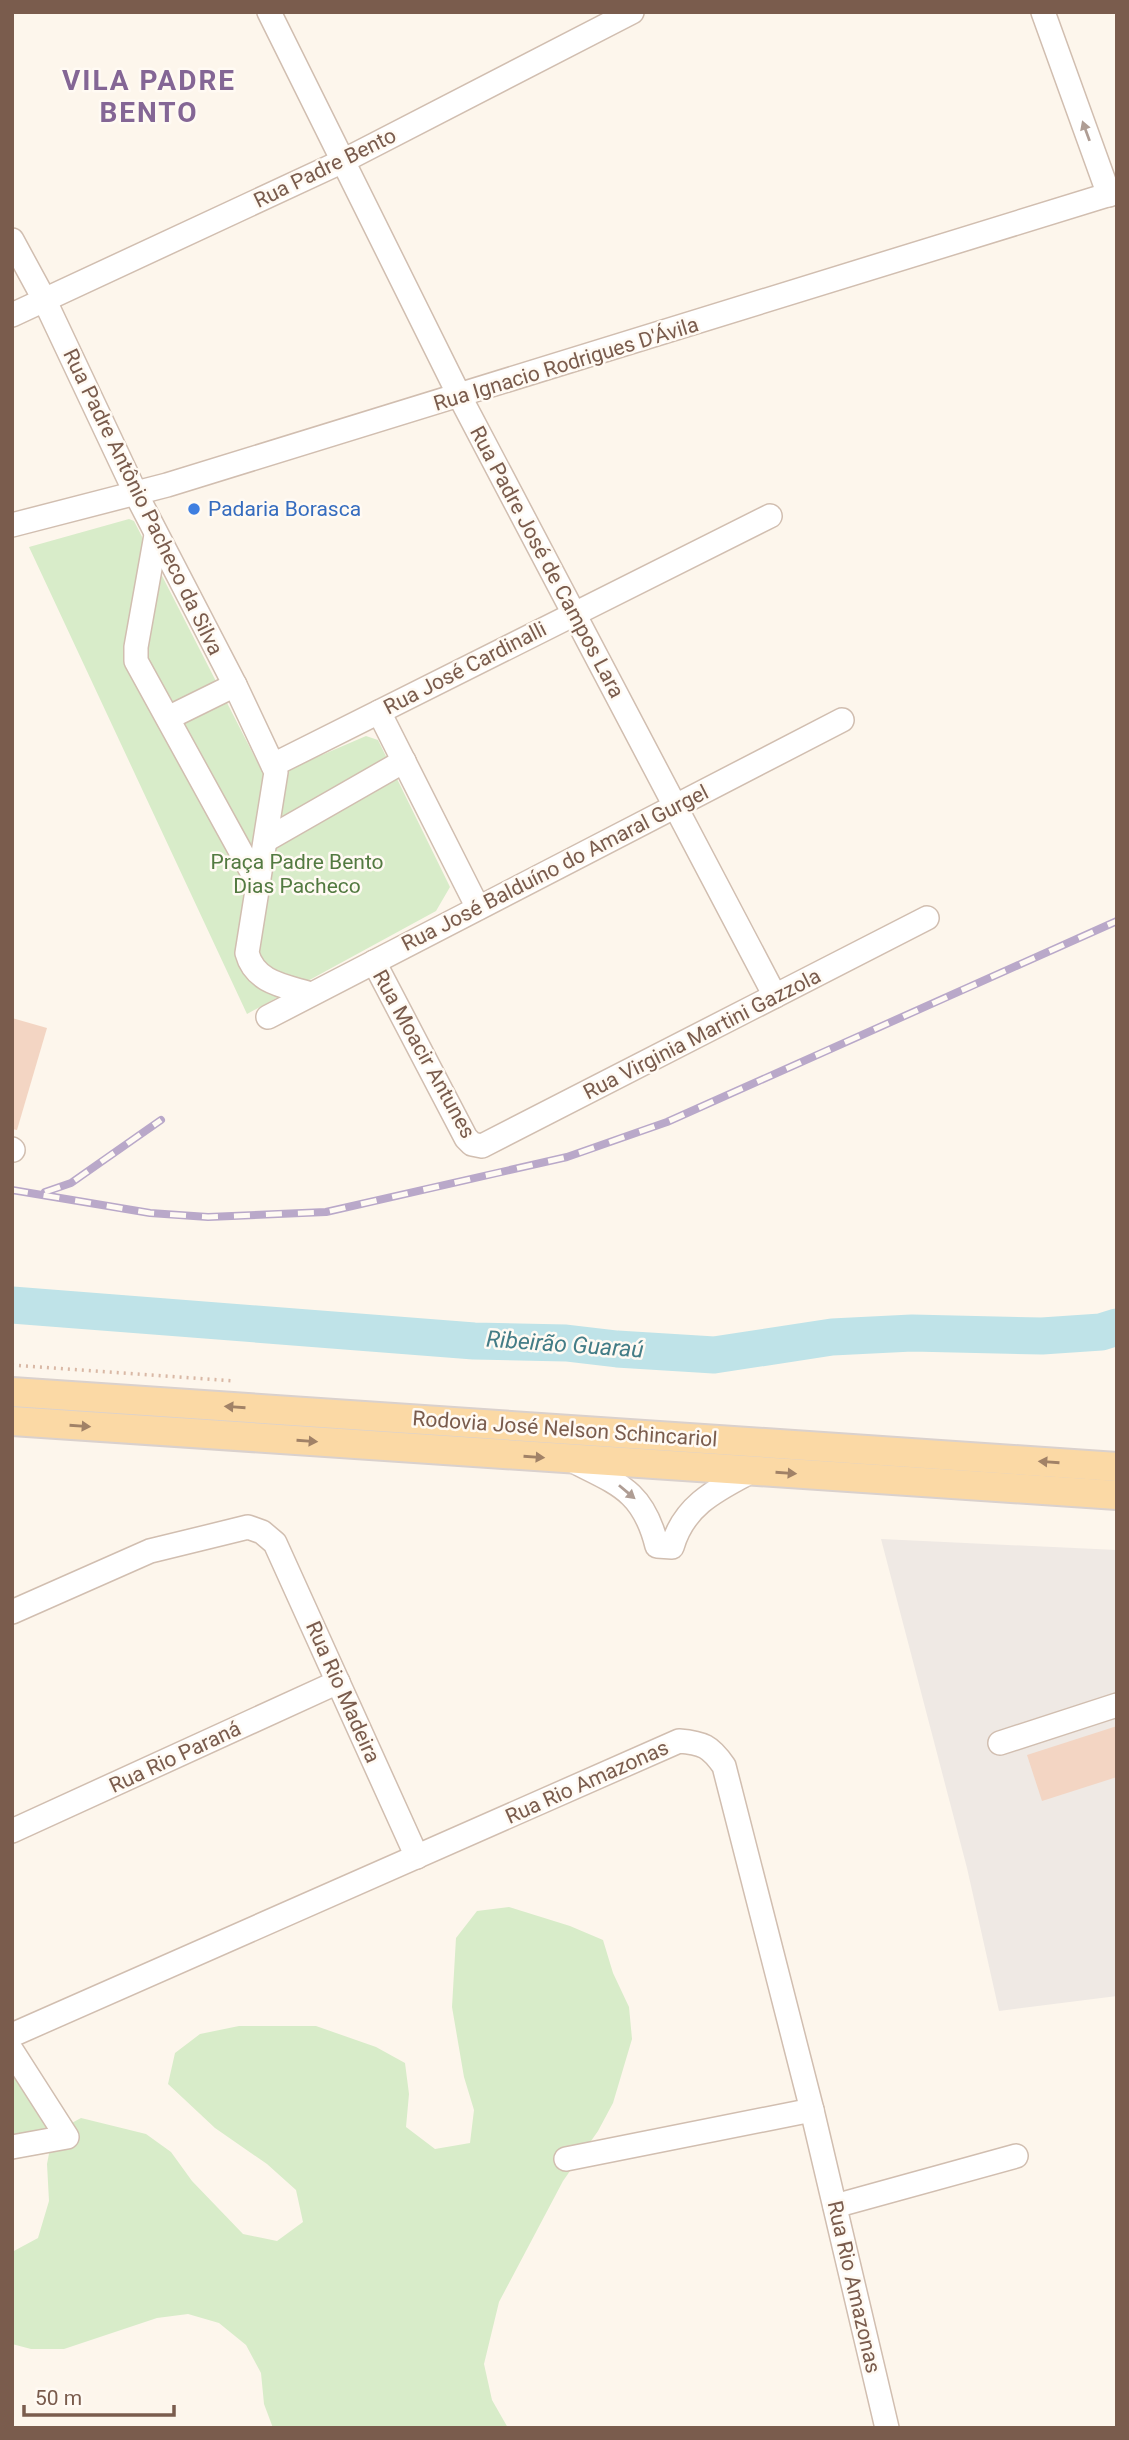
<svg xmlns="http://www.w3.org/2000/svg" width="1129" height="2440" font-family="Roboto,sans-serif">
	<rect width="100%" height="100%" fill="#fdf6ec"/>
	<polygon fill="#efe9e4" points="881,1539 1117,1550 1117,1996 999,2011 967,1868"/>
	<g fill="#d8ecc9">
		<polygon points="129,519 134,521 266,779 366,736 378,740 450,887 436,911 247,1014 29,547"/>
		<polygon points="509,1907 570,1926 603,1940 613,1973 629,2007 632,2039 613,2103 598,2131 563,2181 499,2302 484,2364 492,2400 508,2428 273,2428 264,2404 261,2373 246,2345 219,2323 188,2314 157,2318 64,2349 31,2349 12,2344 12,2252 38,2238 49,2201 47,2164 53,2133 81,2118 146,2134 171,2152 192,2181 243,2234 277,2241 303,2222 296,2190 267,2164 215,2128 168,2084 175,2053 200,2034 239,2026 316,2026 376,2047 405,2063 409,2094 406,2127 435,2149 470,2143 474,2110 464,2077 452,2007 456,1938 477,1911"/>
		<polygon points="12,2061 49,2128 46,2131 12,2136"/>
	</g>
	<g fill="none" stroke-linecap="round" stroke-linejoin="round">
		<polyline stroke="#bfe3e8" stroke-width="37" points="12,1305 474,1341 566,1343 617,1349 714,1355 832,1337 912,1333 1042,1336 1101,1332 1117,1327"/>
	</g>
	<g fill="#f3d5c3">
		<polygon points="12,1018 47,1028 17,1130 12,1129"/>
		<polygon points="1117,1726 1117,1777 1042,1801 1027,1755"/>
	</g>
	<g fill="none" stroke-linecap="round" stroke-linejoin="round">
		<defs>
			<g id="minor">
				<polyline points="269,12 460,397 775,996"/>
				<polyline points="1043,12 1109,195"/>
				<path d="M12,240L44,299L136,494L235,685L276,772L247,953C255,983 285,986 311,994"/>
				<polyline points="12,315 343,161 632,12"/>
				<polyline points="12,525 167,485 1117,192"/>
				<polyline points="156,535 136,647 136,661 258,883"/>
				<polyline points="379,712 478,908"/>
				<polyline points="168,718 235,685"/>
				<polyline points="273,765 770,516"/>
				<polyline points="266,840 404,761"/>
				<polyline points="374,962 466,1138 472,1144 482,1146 927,918"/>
				<polyline points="268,1017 842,720"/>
				<polyline points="12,1149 13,1150"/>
				<path d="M571,1460C618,1484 643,1490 657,1546L672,1547C684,1505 716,1490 752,1471"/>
				<polyline points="12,1612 150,1551 248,1527 262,1532 275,1543 417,1857"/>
				<polyline points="1000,1743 1117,1705"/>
				<polyline points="12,1831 338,1682"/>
				<path d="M12,2035L679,1741C703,1743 710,1746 724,1766L812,2110L887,2428"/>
				<polyline points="12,2051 67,2137 12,2147"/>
				<polyline points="566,2159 812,2110"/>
				<polyline points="835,2206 1016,2156"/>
			</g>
			<g id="major">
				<polyline points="12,1392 1117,1467"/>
				<polyline points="12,1421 1117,1495"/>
			</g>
		</defs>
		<use href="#minor" stroke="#d1beb0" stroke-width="26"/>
		<use href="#major" stroke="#dad1cd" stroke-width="32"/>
		<polyline stroke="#d9b8a5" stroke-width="3.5" stroke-dasharray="2 5" stroke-linecap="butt" points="12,1365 234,1381"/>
		<use href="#minor" stroke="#fff" stroke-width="23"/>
		<use href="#major" stroke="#fbd9a5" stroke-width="28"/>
		<defs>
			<g id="rail">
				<polyline points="12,1190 150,1213 208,1217 326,1212 567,1157 667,1122 1117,921"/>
				<polyline points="45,1192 71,1183 161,1120"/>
			</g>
		</defs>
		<use href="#rail" stroke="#b9a8c9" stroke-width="8"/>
		<use href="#rail" stroke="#fffaf3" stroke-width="5" stroke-dasharray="16" stroke-linecap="butt"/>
	</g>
	<defs><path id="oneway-solid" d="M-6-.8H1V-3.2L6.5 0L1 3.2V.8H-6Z" transform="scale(1.75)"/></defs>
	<g fill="#af9d94">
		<use href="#oneway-solid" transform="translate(1086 131) rotate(-110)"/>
		<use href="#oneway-solid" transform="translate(627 1492) rotate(40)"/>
	</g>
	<g fill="#a18267">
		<use href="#oneway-solid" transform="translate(235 1407) rotate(-176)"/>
		<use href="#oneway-solid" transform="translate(80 1426) rotate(4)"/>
		<use href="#oneway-solid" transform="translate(307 1441) rotate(4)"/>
		<use href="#oneway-solid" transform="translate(534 1457) rotate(4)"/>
		<use href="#oneway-solid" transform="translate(1049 1462) rotate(-176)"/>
		<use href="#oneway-solid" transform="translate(786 1473) rotate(4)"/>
	</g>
	<circle fill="#3f7fe0" stroke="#fffaf3" stroke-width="2.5" cx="194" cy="509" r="7"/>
	<g text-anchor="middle" stroke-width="5" stroke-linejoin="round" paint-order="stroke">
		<g font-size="21" fill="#7a5c4d" stroke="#fffaf3">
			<text transform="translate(325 168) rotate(-26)" y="7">Rua Padre Bento</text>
			<text transform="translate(566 364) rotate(-17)" y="7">Rua Ignacio Rodrigues D'Ávila</text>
			<text transform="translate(143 502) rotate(64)" y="7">Rua Padre Antônio Pacheco da Silva</text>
			<text transform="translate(547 562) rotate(62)" y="7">Rua Padre José de Campos Lara</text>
			<text transform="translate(465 668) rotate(-27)" y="7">Rua José Cardinalli</text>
			<text transform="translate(555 868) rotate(-27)" y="7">Rua José Balduíno do Amaral Gurgel</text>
			<text transform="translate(702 1034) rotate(-27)" y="7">Rua Virginia Martini Gazzola</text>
			<text transform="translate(424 1054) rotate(61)" y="7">Rua Moacir Antunes</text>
			<text transform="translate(565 1429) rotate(4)" y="7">Rodovia José Nelson Schincariol</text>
			<text transform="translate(343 1692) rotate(66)" y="7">Rua Rio Madeira</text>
			<text transform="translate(175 1757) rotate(-25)" y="7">Rua Rio Paraná</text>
			<text transform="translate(587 1782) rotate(-24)" y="7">Rua Rio Amazonas</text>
			<text transform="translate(854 2287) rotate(77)" y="7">Rua Rio Amazonas</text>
		</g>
		<g font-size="21" fill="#366cbe" stroke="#fffaf3" text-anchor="start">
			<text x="208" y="516">Padaria Borasca</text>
		</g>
		<g font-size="21" fill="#537a41" stroke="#fffaf3">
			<text x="297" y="869">Praça Padre Bento<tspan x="297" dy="24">Dias Pacheco</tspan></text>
		</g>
		<g font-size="23" font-style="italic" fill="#437c86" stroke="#fffaf3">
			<text transform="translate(565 1344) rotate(4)" y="8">Ribeirão Guaraú</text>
		</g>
		<g font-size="28" font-weight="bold" letter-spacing="2" fill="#846695" stroke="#fffaf3">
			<text x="149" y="90">VILA PADRE<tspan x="149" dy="32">BENTO</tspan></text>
		</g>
	</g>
	<rect width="1129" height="2440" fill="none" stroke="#7a5c4d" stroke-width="28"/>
	<path d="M24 2405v10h150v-10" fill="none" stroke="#7a5c4d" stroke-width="3.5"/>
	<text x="35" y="2405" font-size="21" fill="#7a5c4d" stroke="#fffaf3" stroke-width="5" paint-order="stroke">50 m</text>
</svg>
